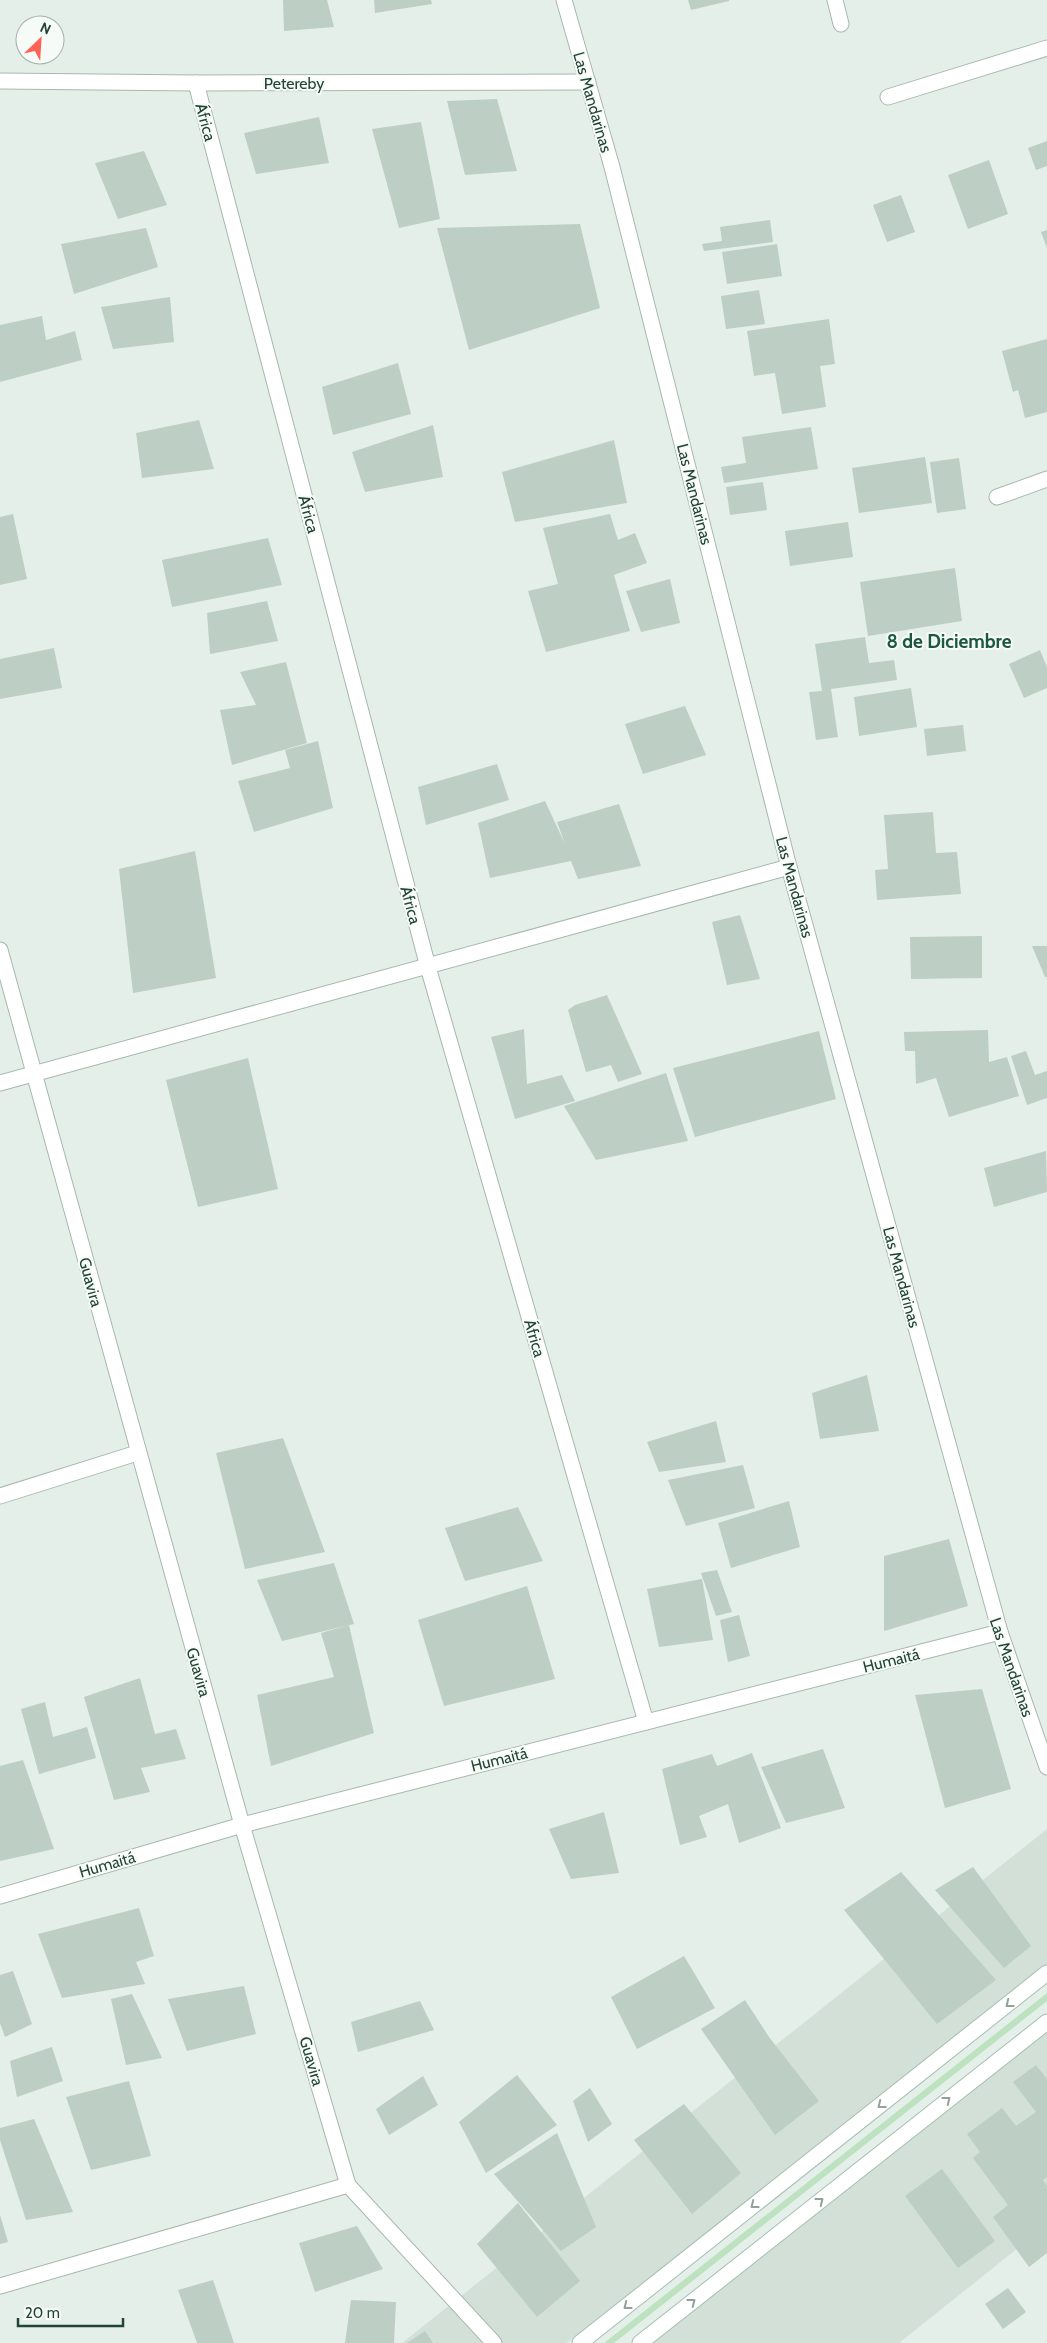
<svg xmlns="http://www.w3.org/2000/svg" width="1047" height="2343" font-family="Cabin,sans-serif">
	<rect width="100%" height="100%" fill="#e5efe9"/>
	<g fill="#d3e0d8">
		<polygon points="1047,1829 1047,1966 567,2343 402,2343"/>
		<polygon points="1047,2028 1047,2225 899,2343 653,2343"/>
	</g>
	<polygon fill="#bce2c0" points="1047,1993 1047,2001 614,2343 604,2343"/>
	<g fill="#bdcec4">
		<polygon points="283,0 327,0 334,27 284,31"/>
		<polygon points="374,0 431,0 432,4 375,13"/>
		<polygon points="688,0 729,0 729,1 691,10"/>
		<polygon points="497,99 517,171 465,175 447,101"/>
		<polygon points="319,117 329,163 256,174 244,133"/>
		<polygon points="421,122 440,219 399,228 372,129"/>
		<polygon points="1047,141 1047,166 1036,170 1028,148"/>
		<polygon points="144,151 167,205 118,219 95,163"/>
		<polygon points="989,160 1008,214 968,229 948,175"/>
		<polygon points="901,195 915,232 887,242 873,205"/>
		<polygon points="770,220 773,242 704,251 702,244 722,241 720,227"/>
		<polygon points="580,224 600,308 469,350 437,228"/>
		<polygon points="146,228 158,267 74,294 61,244"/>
		<polygon points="1047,230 1047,248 1041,232"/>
		<polygon points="777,244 782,276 727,284 722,252"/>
		<polygon points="759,290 765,324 726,329 721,296"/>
		<polygon points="170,297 174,342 113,349 101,307"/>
		<polygon points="42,316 46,340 75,331 82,360 0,382 0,325"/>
		<polygon points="829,319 835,364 820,366 826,407 782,414 775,373 754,376 747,331"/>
		<polygon points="1047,339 1047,412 1025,418 1018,390 1013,392 1002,351"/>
		<polygon points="398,363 411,414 333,435 322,387"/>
		<polygon points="199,420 214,469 142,478 136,433"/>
		<polygon points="433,425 443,477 365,492 352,452"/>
		<polygon points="811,427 818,469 724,483 721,467 746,463 742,437"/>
		<polygon points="614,440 627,503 515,522 502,472"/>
		<polygon points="925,457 932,503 859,513 852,468"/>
		<polygon points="959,458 966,509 937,513 930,462"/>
		<polygon points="763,482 767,510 730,515 726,487"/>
		<polygon points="13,514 27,579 0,585 0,517"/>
		<polygon points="610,514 618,540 635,533 647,563 614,575 630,631 546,652 528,591 558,584 543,528"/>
		<polygon points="848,522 853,557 790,566 785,531"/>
		<polygon points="268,538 282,585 172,607 162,560"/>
		<polygon points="955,568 962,621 868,636 860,582"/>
		<polygon points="670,579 680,623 641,632 626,591"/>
		<polygon points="267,601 278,641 210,654 207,613"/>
		<polygon points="865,637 869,663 894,660 897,680 831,689 838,737 816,740 809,692 822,691 815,644"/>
		<polygon points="54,648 62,688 0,699 0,659"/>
		<polygon points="1040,650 1047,667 1047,688 1024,698 1009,664"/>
		<polygon points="286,662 307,743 232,765 220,710 256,705 240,672"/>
		<polygon points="911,688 917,727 859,736 854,697"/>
		<polygon points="685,706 706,755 643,774 625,724"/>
		<polygon points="963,725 966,751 927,756 924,729"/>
		<polygon points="318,741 333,808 254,832 238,781 290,768 285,750"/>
		<polygon points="497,764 509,800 426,825 418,787"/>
		<polygon points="545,801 565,844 557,822 619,804 641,866 578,879 571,861 490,878 478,823"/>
		<polygon points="933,812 936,853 957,852 961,894 877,900 875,870 888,869 884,815"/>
		<polygon points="195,851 216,978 133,993 119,869"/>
		<polygon points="740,915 760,979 727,985 712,922"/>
		<polygon points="982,936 982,978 911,979 910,937"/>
		<polygon points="1032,946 1047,946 1047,977 1045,977"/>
		<polygon points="607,995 642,1074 618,1082 611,1065 586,1072 568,1010 575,1005"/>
		<polygon points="524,1029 527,1084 562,1075 575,1101 515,1119 491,1037"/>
		<polygon points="988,1030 989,1062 1007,1057 1019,1096 949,1117 936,1078 916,1084 915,1051 905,1051 904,1032"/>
		<polygon points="819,1031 836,1099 695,1137 673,1068"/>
		<polygon points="1026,1051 1035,1075 1047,1071 1047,1098 1027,1105 1011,1056"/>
		<polygon points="248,1058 278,1189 198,1207 166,1080"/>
		<polygon points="666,1073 688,1141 596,1160 564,1106"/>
		<polygon points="1046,1151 1047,1192 994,1207 984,1168"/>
		<polygon points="867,1375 879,1431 820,1439 812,1393"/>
		<polygon points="716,1421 726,1462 659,1472 647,1442"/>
		<polygon points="283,1438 325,1552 245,1569 216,1453"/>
		<polygon points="743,1465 755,1508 686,1526 668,1480"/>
		<polygon points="789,1501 800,1547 731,1568 718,1523"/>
		<polygon points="518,1507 543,1561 465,1581 445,1528"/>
		<polygon points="949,1539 968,1606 884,1631 884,1556"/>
		<polygon points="334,1563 354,1624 282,1641 257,1580"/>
		<polygon points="717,1570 732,1612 716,1616 701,1573"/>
		<polygon points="702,1579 713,1640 659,1647 647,1589"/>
		<polygon points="527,1586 555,1679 444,1706 418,1620"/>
		<polygon points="739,1615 750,1656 728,1662 720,1620"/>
		<polygon points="349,1625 374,1733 271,1766 257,1695 334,1677 321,1633"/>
		<polygon points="140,1678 155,1734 176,1729 186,1759 141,1768 150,1792 114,1800 84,1697"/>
		<polygon points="982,1689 1011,1789 945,1808 915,1695"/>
		<polygon points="45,1702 53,1737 87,1727 96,1758 39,1774 21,1709"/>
		<polygon points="823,1749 845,1808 786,1823 761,1767"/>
		<polygon points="752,1753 781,1828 739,1843 728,1804 699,1816 707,1837 680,1845 662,1769 712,1754 717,1766"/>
		<polygon points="23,1760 54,1849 0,1861 0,1766"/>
		<polygon points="604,1812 619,1873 571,1879 549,1829"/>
		<polygon points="973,1867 1031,1946 1004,1968 935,1890"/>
		<polygon points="901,1872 996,1980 937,2024 844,1910"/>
		<polygon points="139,1908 154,1956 136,1962 145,1984 62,1998 38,1934"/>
		<polygon points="684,1956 715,2008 637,2049 611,1997"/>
		<polygon points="13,1971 32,2024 5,2037 0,2023 0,1975"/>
		<polygon points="244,1986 256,2034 187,2051 168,1999"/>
		<polygon points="132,1994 162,2058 126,2065 111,1999"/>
		<polygon points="745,2000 769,2037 819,2101 775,2135 701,2029"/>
		<polygon points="420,2001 434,2030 358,2052 351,2022"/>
		<polygon points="52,2047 63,2081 17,2097 10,2061"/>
		<polygon points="1036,2065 1047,2079 1047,2177 1043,2180 1047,2186 1047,2253 1029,2267 993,2217 1008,2205 973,2158 980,2152 967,2134 1002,2108 1016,2126 1036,2112 1013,2082"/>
		<polygon points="517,2075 557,2125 486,2173 459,2122"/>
		<polygon points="423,2076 438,2105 389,2135 376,2109"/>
		<polygon points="129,2081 151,2156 91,2170 66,2097"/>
		<polygon points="590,2088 612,2124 588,2142 573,2101"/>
		<polygon points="684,2104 741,2173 692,2214 634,2140"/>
		<polygon points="34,2119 73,2212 26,2220 0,2140 0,2128"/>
		<polygon points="557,2133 596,2227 561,2251 494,2174"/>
		<polygon points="942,2169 995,2241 958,2268 905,2196"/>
		<polygon points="518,2203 580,2281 537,2317 477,2244"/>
		<polygon points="0,2215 8,2242 0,2244"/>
		<polygon points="357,2226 383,2269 315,2292 299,2243"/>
		<polygon points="213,2280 234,2343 197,2343 178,2290"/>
		<polygon points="1008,2288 1026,2312 1003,2329 985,2304"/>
		<polygon points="351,2300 396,2302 394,2343 345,2343"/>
		<polygon points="425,2331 433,2343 407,2343"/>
	</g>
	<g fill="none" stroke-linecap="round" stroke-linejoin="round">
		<defs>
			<g id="service">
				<polyline points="835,0 841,24"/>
				<polyline points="888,97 1047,48"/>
			</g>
			<g id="minor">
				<polyline points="564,0 612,167 789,867 1000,1632 1047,1767"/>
				<polyline points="0,81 196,83 588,82"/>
				<polyline points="196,83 428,967 646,1722"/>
				<polyline points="997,497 1047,479"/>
				<polyline points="0,1083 789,867"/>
				<polyline points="0,1496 137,1453"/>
				<polyline points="0,1896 242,1825 1000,1632"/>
				<polyline points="0,2286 348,2185"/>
			</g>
			<polyline id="tertiary" points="0,950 242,1825 348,2185 494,2343"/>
			<g id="secondary">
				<polyline points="580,2343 1047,1973"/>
				<polyline points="640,2343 1047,2022"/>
			</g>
		</defs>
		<use href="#service" stroke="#a7b8af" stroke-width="17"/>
		<use href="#minor" stroke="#a7b8af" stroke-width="17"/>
		<use href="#tertiary" stroke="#a7b8af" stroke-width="17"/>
		<use href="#secondary" stroke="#a5bfb2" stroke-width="17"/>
		<use href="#service" stroke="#fff" stroke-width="15"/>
		<use href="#minor" stroke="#fff" stroke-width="15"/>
		<use href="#tertiary" stroke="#fff" stroke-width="15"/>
		<use href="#secondary" stroke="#fff" stroke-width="15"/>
	</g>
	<defs><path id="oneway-chevron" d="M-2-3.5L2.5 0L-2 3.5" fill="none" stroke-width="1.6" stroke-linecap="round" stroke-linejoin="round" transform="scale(1.25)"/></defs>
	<g stroke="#90a29a">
		<use href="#oneway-chevron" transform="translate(1009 2004) rotate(142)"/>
		<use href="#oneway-chevron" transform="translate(947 2100) rotate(-38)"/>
		<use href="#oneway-chevron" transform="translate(881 2105) rotate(142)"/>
		<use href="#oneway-chevron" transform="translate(820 2201) rotate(-38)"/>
		<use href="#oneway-chevron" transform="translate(754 2205) rotate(142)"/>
		<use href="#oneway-chevron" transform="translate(692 2302) rotate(-38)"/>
		<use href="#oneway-chevron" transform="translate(627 2306) rotate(142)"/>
	</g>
	<g text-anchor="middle" stroke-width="4" stroke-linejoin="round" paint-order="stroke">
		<g font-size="16" fill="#224435" stroke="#f6fbf8">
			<text x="294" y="89">Petereby</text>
			<text transform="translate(593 102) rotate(74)" y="6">Las Mandarinas</text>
			<text transform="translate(206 122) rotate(75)" y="6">África</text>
			<text transform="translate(695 494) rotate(76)" y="6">Las Mandarinas</text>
			<text transform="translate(309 514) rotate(75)" y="6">África</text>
			<text transform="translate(795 887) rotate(75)" y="6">Las Mandarinas</text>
			<text transform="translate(411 905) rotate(75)" y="6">África</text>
			<text transform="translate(902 1277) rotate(75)" y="6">Las Mandarinas</text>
			<text transform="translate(91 1282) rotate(75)" y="6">Guavira</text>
			<text transform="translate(535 1338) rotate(74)" y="6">África</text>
			<text transform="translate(891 1660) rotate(-14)" y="6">Humaitá</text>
			<text transform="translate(1012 1667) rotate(71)" y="6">Las Mandarinas</text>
			<text transform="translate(199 1672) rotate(74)" y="6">Guavira</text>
			<text transform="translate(499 1759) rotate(-14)" y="6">Humaitá</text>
			<text transform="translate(107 1864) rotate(-16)" y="6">Humaitá</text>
			<text transform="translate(312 2061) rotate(74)" y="6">Guavira</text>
		</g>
		<g font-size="19" font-weight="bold" fill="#1b583f" stroke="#f6fbf8">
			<text x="949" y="648">8 de Diciembre</text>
		</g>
	</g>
	<g transform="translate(40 40) rotate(25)"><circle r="24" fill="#f6fbf8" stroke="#a1b2aa"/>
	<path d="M0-4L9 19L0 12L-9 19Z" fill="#fe6254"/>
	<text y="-8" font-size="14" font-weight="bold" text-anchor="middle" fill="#224435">N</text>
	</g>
	<path d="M18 2318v8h105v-8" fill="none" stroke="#224435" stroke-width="2.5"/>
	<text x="25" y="2318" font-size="15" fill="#224435" stroke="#f6fbf8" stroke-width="4" paint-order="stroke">20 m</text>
</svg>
